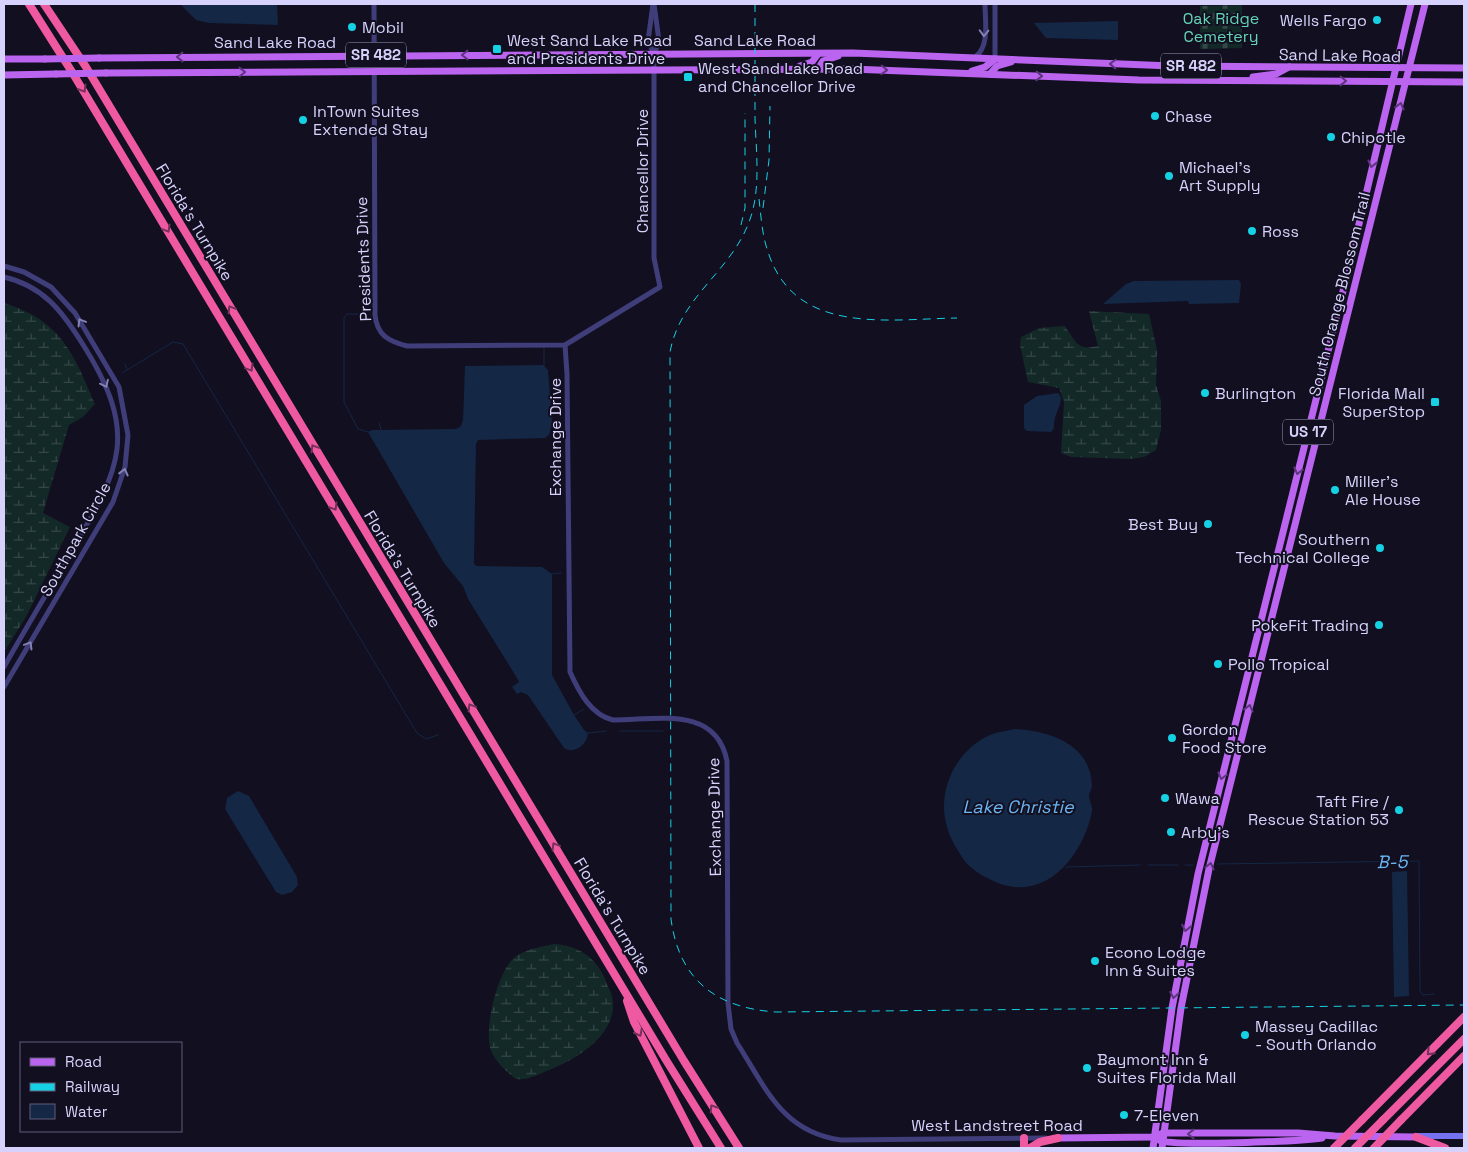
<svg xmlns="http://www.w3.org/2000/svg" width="1468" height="1152" font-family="'Space Grotesk',sans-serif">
	<defs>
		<pattern id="wetland-marsh" width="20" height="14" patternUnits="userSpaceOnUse" patternTransform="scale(1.25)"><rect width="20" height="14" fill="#132928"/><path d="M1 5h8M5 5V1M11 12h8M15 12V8" fill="none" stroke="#354748"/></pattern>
		<pattern id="cemetery-stones" width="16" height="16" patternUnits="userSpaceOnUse" patternTransform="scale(1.25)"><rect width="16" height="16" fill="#132928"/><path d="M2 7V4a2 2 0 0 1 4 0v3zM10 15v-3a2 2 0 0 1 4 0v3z" fill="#354748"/></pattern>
	</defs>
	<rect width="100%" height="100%" fill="#120f20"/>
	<g fill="url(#wetland-marsh)">
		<path d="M4,303C61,321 73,352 95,404L83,417L69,425L43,513L70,527L26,617L4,652Z"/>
		<path d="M1089,311L1149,314L1157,350L1156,385L1161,401V430L1156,450L1144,457L1131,459L1071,457L1061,453L1064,402L1059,388L1028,382L1020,345L1021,337L1039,328L1065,326C1076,342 1077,351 1098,346Z"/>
		<path d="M554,944C577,945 596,957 605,979C606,984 609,988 611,993C623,1031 578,1059 549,1070C539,1074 527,1081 516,1079C508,1073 497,1063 492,1053C482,1034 497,972 514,958C524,949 541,947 554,944Z"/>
	</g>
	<polygon fill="url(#cemetery-stones)" points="1242,5 1242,48 1200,49 1200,6"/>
	<g fill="#142745">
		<polygon points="180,4 277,4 278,25 209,23 196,20"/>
		<polygon points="1118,21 1118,40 1046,38 1034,23"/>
		<polygon points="1239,280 1241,284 1239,303 1189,304 1188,301 1103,304 1126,284 1134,281"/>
		<path d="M543,365L548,370L552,423L549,435L545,438L478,440L476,444L474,563L476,566L542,567L552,574V675L574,715L584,730L588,733C588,744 574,755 564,748L528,695L521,692L517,694L512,687L519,682L517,678L468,599L463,586L444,563L368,432L372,430L456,429L461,426L463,420L465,366Z"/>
		<path d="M1058,393L1061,397C1061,409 1054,412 1054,428L1051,432L1027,431L1024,428V405L1037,396Z"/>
		<path d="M1015,729C1050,731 1090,744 1092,785C1092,789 1089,793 1089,796C1089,801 1093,806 1092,811C1084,854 1047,902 998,883C986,878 972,871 964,860C957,849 950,839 947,827C936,791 956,750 990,735C997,732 1007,731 1015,729Z"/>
		<polygon points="238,791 249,796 297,877 298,885 292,892 282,895 276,892 225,809 227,798"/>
		<polygon points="1407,871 1409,996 1394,997 1392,872"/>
	</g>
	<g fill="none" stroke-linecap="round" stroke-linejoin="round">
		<g stroke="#142745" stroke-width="1">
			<polyline points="366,314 347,314 344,318 344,402 358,429 368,432"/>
			<polyline points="544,348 544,366"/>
			<polyline points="125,364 127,370"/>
			<polyline points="122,373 173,342 183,344 417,733 426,739 438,735"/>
			<polyline points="379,423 381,429"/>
			<polyline points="552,574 561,573"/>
			<polyline points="574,715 584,709"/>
			<polyline points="620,731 663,731"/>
			<polyline points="588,733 606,731"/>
			<polyline points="1218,864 1419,861 1420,991 1423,995 1434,994"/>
			<polyline points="1148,865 1178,865"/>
			<polyline points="1185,865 1193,865"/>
			<polyline points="1066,867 1140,865"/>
		</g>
		<g stroke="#403e7a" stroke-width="5">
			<path d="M374,4L375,315C377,335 388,341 407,346L565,345L660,287L654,258V54L648,41L653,4"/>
			<polyline points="995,4 995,59"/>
			<polyline points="654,54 659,41 654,4"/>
			<path d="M975,57C990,47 985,20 985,4"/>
			<polyline points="4,266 24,272 51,287 75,313 119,387 128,435 125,467 113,502 4,687"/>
			<path d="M4,277C43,286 62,311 82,343C139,433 122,466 71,552C49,590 26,628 4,667"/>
			<path d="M565,345L567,374L570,672C579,692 591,715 613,720C657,720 716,705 727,761L728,1003L731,1029L737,1043C766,1088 782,1132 841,1140L1046,1138"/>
		</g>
		<polyline stroke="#7472f1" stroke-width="6" points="1418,1136 1464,1136"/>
		<g stroke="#ba64f0" stroke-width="7">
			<polyline points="99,58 853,53 1172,66 1464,68"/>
			<polyline points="4,59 45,59"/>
			<polyline points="800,66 812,62 818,54"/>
			<polyline points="818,69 823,61 838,56"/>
			<polyline points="972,71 985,67 995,59"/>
			<polyline points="106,73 851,69 1139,80 1464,82"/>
			<polyline points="990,74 997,66 1011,62"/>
			<polyline points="4,75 56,74"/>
			<polyline points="1253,77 1276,74 1289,67"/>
			<polyline points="1058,1138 1154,1137 1163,1133 1298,1133 1335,1136 1416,1137"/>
			<path d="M1159,1140C1170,1147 1302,1141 1322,1138"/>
			<polyline points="1153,1148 1172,1008 1198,874 1346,279 1411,4"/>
			<polyline points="1162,1148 1181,1008 1209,869 1425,4"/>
		</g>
		<g stroke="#ef59a2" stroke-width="8">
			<polyline points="29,4 72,72 666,1060 721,1148"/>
			<polyline points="44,4 86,67 684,1061 739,1148"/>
			<polyline points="627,1001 634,1022 699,1148"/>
			<polyline points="1362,1120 1464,1017"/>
			<polyline points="1383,1120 1464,1039"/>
			<polyline points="1401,1120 1464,1056"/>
			<polyline points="1416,1137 1445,1148"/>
			<polyline points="1024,1138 1024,1148"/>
			<polyline points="1030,1148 1040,1142 1058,1138"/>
		</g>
		<g stroke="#16d0e3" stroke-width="1" stroke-dasharray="8 6" stroke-linecap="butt">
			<path d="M755,4C755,42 755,80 755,118C756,153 762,194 747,227C727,274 680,298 670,352L671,919C679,980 716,1008 776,1012L1464,1005"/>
			<path d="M759,199C761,216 762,235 768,252C795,336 888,319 957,318"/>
			<polyline points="763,208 769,160 770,106"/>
			<polyline points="741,225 745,208 745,113"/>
		</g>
		<g stroke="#ba64f0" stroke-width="7">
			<polyline points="45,59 99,58"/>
			<polyline points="56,74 106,73"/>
		</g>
		<g stroke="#ef59a2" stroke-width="8">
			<polyline points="1334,1148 1362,1120"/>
			<polyline points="1355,1148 1383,1120"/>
			<polyline points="1374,1148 1401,1120"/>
		</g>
	</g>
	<defs><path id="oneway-chevron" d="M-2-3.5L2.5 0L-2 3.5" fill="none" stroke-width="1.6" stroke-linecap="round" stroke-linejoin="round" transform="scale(1.25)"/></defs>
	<g stroke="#8481b4">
		<use href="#oneway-chevron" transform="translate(984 33) rotate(92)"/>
		<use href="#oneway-chevron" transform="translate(81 322) rotate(-121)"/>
		<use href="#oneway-chevron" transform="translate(105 384) rotate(64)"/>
		<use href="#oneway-chevron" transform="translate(124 472) rotate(-76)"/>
		<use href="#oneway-chevron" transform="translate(29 645) rotate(-59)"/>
	</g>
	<g stroke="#5e357e">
		<use href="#oneway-chevron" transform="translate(465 55) rotate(180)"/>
		<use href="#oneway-chevron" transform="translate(180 57) rotate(179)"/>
		<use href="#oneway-chevron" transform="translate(1113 64) rotate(-178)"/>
		<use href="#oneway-chevron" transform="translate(884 70) rotate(2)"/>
		<use href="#oneway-chevron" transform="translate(242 72) rotate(-1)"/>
		<use href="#oneway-chevron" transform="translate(1039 76) rotate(2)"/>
		<use href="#oneway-chevron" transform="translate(1343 81) rotate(1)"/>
		<use href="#oneway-chevron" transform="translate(1400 106) rotate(-76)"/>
		<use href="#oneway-chevron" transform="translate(1372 164) rotate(104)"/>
		<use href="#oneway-chevron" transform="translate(1298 471) rotate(104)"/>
		<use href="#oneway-chevron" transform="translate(1249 708) rotate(-76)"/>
		<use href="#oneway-chevron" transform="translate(1222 776) rotate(105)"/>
		<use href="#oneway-chevron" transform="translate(1210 866) rotate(-77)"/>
		<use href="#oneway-chevron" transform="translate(1186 928) rotate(101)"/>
		<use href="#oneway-chevron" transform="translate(1174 995) rotate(100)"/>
		<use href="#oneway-chevron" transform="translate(1191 1134) rotate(-180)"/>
	</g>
	<g stroke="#75305a">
		<use href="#oneway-chevron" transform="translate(83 89) rotate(59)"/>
		<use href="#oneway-chevron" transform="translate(167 229) rotate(59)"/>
		<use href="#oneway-chevron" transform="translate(231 309) rotate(-121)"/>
		<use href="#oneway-chevron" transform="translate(250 368) rotate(59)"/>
		<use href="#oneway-chevron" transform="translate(314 448) rotate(-121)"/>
		<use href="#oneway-chevron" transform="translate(334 507) rotate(59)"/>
		<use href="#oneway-chevron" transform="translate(471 707) rotate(-121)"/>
		<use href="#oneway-chevron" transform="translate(555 846) rotate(-121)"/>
		<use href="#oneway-chevron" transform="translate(639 1033) rotate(63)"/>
		<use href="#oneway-chevron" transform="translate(1430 1052) rotate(135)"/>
		<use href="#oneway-chevron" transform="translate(713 1108) rotate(-123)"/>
	</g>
	<g fill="#16d0e3" stroke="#120f20" stroke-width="2">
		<circle cx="1377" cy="20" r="5"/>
		<circle cx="352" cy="27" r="5"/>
		<rect x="492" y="44" width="10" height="10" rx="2.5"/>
		<rect x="683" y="72" width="10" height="10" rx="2.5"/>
		<circle cx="1155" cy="116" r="5"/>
		<circle cx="303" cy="120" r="5"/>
		<circle cx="1331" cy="137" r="5"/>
		<circle cx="1169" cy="176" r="5"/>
		<circle cx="1252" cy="231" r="5"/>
		<circle cx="1205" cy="393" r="5"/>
		<rect x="1430" y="397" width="10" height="10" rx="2.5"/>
		<circle cx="1335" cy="490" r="5"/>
		<circle cx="1208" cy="524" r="5"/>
		<circle cx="1380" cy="548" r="5"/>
		<circle cx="1379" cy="625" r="5"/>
		<circle cx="1218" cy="664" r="5"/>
		<circle cx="1172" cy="738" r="5"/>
		<circle cx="1165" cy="798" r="5"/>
		<circle cx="1399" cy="810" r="5"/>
		<circle cx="1171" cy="832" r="5"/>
		<circle cx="1095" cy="961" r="5"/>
		<circle cx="1245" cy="1035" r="5"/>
		<circle cx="1087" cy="1068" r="5"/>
		<circle cx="1124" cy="1115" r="5"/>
	</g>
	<g text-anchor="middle" stroke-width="4" stroke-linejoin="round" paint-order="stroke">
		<g fill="#120f20" stroke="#9b98b9" stroke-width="1">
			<rect x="346" y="42.5" width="60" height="25" rx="4"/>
			<rect x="1161" y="53.5" width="60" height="25" rx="4"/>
			<rect x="1283" y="419.5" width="50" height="25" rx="4"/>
		</g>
		<g font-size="15" font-weight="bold" fill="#d6d2fb">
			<text x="376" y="60">SR 482</text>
			<text x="1191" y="71">SR 482</text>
			<text x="1308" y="437">US 17</text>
		</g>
		<g font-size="16" fill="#65d3b7" stroke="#120f20">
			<text x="1221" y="24">Oak Ridge<tspan x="1221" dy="18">Cemetery</tspan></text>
		</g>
		<g font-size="16" fill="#d6d2fb" stroke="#120f20" text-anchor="start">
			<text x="1367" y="26" text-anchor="end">Wells Fargo</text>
			<text x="362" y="33">Mobil</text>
			<text x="507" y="46">West Sand Lake Road<tspan x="507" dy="18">and Presidents Drive</tspan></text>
			<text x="698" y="74">West Sand Lake Road<tspan x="698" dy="18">and Chancellor Drive</tspan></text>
			<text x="313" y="117">InTown Suites<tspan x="313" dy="18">Extended Stay</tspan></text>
			<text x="1165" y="122">Chase</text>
			<text x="1341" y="143">Chipotle</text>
			<text x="1179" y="173">Michael's<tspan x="1179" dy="18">Art Supply</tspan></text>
			<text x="1262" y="237">Ross</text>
			<text x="1215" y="399">Burlington</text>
			<text x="1425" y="399" text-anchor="end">Florida Mall<tspan x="1425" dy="18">SuperStop</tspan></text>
			<text x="1345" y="487">Miller's<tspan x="1345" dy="18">Ale House</tspan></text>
			<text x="1198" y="530" text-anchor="end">Best Buy</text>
			<text x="1370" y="545" text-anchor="end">Southern<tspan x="1370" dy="18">Technical College</tspan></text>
			<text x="1369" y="631" text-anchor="end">PokeFit Trading</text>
			<text x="1228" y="670">Pollo Tropical</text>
			<text x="1182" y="735">Gordon<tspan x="1182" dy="18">Food Store</tspan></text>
			<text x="1175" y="804">Wawa</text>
			<text x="1389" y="807" text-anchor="end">Taft Fire /<tspan x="1389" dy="18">Rescue Station 53</tspan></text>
			<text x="1181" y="838">Arby's</text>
			<text x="1105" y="958">Econo Lodge<tspan x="1105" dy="18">Inn &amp; Suites</tspan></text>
			<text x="1255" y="1032">Massey Cadillac<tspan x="1255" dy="18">- South Orlando</tspan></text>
			<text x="1097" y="1065">Baymont Inn &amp;<tspan x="1097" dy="18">Suites Florida Mall</tspan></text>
			<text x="1134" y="1121">7-Eleven</text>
		</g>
		<g font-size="16" fill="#d6d2fb" stroke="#120f20">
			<text x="755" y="46">Sand Lake Road</text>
			<text x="275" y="48">Sand Lake Road</text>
			<text transform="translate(1340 55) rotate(1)" y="6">Sand Lake Road</text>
			<text transform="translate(642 171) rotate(-90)" y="6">Chancellor Drive</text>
			<text transform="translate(195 222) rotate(59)" y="6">Florida's Turnpike</text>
			<text transform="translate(363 259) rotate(-92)" y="6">Presidents Drive</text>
			<text transform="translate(1339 294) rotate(-76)" y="6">South Orange Blossom Trail</text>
			<text transform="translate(555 437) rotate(-90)" y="6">Exchange Drive</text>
			<text transform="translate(75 539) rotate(-61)" y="6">Southpark Circle</text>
			<text transform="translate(403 569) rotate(59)" y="6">Florida's Turnpike</text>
			<text transform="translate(714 817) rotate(-91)" y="6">Exchange Drive</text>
			<text transform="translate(613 916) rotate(59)" y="6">Florida's Turnpike</text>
			<text x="997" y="1131">West Landstreet Road</text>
		</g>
		<g font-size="18" font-style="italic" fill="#6ab4f1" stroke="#120f20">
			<text x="1018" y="813">Lake Christie</text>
			<text transform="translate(1392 862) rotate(-1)" y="6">B-5</text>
		</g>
	</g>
	<rect width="1468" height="1152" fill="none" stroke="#d6d2fb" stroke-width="10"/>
	<rect x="20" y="1042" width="162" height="90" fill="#120f20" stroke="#605d78"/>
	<rect x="30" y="1058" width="25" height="8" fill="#ba64f0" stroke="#605d78"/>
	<text x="65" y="1067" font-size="15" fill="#d6d2fb">Road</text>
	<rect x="30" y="1083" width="25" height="8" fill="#16d0e3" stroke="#605d78"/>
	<text x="65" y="1092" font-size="15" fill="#d6d2fb">Railway</text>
	<rect x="30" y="1104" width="25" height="15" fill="#142745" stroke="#605d78"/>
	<text x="65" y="1117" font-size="15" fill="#d6d2fb">Water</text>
</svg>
